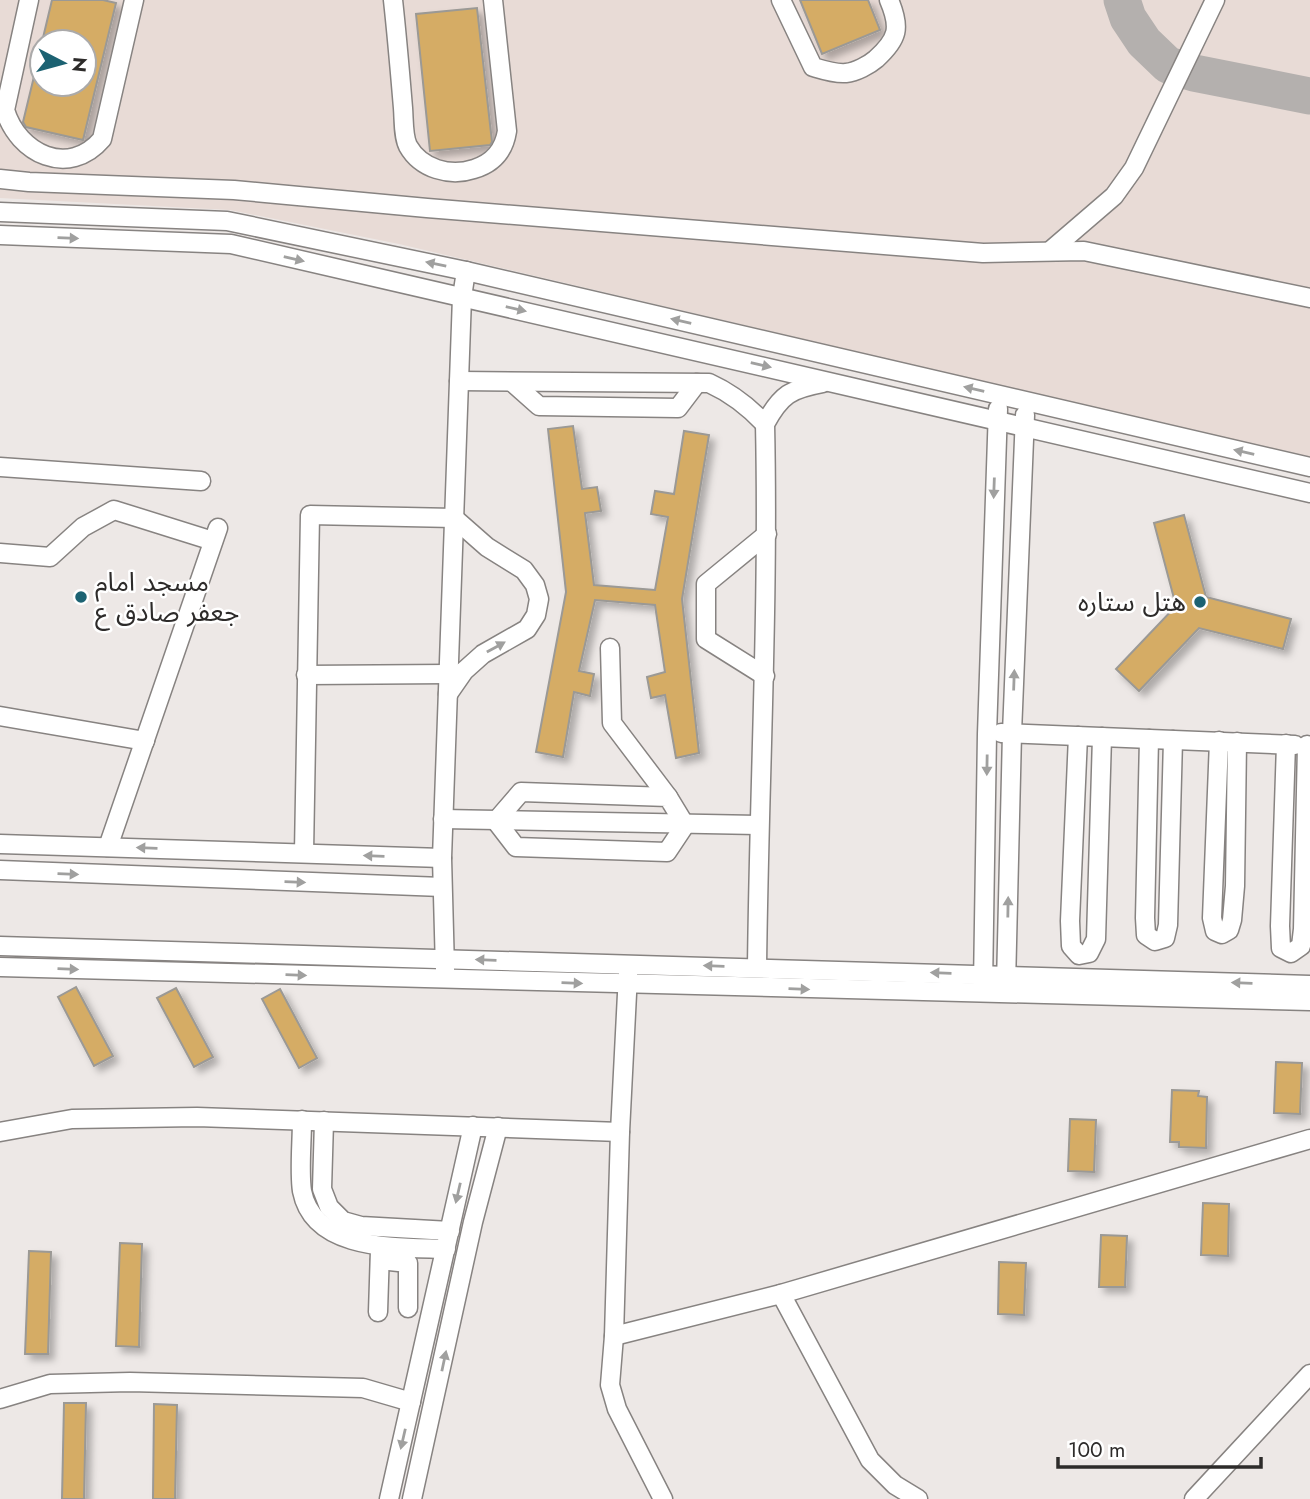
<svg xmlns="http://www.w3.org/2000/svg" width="1310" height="1499" font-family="Jost,'Noto Sans Arabic',sans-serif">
	<defs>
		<filter id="shadow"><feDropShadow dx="5.5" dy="5.5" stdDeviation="3.5" flood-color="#0004"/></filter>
	</defs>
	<rect width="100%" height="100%" fill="#ede8e6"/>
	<path fill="#e8dbd6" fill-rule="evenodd" d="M0,0H1310V458L399,244L230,210L0,198ZM42,42H84V84H42Z"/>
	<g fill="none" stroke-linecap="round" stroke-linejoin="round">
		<polyline stroke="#b4b0ae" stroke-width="37" points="1122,0 1128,18 1144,42 1168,65 1194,73 1310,96"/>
	</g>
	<g fill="#d5ac65" stroke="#9b9995" stroke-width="2" filter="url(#shadow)">
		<polygon points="52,0 103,0 116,3 83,140 26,127 23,122 38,60 42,61 42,84 84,84 84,42 42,42"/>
		<polygon points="800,0 868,0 880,30 822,54"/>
		<polygon points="477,8 492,142 490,145 430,151 416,14"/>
		<polygon points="573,426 582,489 597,487 601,511 585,513 594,585 655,590 668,517 651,514 655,491 674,494 684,431 709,435 682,599 699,753 676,758 665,695 651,698 647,677 665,672 655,605 595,600 579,671 594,674 590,696 574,692 563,757 536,752 566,592 548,429"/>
		<polygon points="1184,515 1206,597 1291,619 1283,649 1199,628 1139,691 1116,669 1176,606 1154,523"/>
		<polygon points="76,987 113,1056 94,1066 58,997"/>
		<polygon points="176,988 213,1057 194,1067 157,998"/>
		<polygon points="280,989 317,1058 299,1068 262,999"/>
		<polygon points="1276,1062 1302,1063 1300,1114 1274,1113"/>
		<polygon points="1172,1090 1199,1091 1198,1096 1207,1097 1206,1148 1179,1147 1179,1142 1170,1142"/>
		<polygon points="1070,1119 1096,1120 1094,1172 1068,1171"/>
		<polygon points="1203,1203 1229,1204 1228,1256 1201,1255"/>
		<polygon points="1101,1235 1127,1236 1125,1287 1099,1287"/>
		<polygon points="120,1243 142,1244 139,1347 116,1346"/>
		<polygon points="29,1251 51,1252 48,1354 25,1354"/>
		<polygon points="999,1262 1026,1263 1024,1315 998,1314"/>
		<polygon points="64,1403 86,1403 84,1499 62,1499"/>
		<polygon points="154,1404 177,1405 175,1499 153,1499"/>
	</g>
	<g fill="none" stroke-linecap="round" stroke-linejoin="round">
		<defs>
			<g id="minor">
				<path d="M29,0L5,110C18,154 69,178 102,139L134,0"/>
				<path d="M393,0C397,36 400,72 403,108C404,120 403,136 408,146C421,169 450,177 474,169C494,163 504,150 507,131L493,0"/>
				<path d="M781,0L813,67C823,70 835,74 846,73C856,72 869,65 876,59C898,39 901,28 889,0"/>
				<polyline points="0,179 29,182 234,190 427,208 983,253 1084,251 1310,298"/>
				<polyline points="0,212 227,221 466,271 1310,467"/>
				<polyline points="0,235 231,244 1310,493"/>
				<polyline points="1050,251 1114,196 1134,168 1215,0"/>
				<path d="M459,381L709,383C731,393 748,406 765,424"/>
				<polyline points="512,382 539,406 678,408 697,383"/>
				<polyline points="0,467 201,481"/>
				<polyline points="0,553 50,557 83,527 114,510 213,541"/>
				<polyline points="610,648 612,723 668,797"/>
				<polyline points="306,675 449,674"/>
				<polyline points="765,676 706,639 706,584 767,534"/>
				<polyline points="0,716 145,741"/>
				<polyline points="1001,733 1295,745"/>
				<polyline points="1078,736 1070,921 1071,946 1079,955 1089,953 1096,939 1102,737"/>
				<polyline points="1149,739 1145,918 1146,935 1155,941 1165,938 1168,925 1173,740"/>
				<polyline points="1219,741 1212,918 1215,931 1222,934 1229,930 1232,920 1235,886 1237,742"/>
				<polyline points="1286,744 1280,926 1281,948 1291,953 1301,946 1303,929 1307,745"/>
				<polygon points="521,792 668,797 685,825 667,852 516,847 496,821"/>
				<polyline points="443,819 758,825"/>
				<polyline points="0,844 442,858"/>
				<polyline points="108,847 218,528"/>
				<polyline points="304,853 310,515 454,518 487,547 524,570 535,585 539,599 536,615 527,629 483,654 464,671 448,694"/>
				<polyline points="0,870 442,887"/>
				<polyline points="0,946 1310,985"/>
				<polyline points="0,967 1310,1001"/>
				<path d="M757,968C759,786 769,605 765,424C781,394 791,389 823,383"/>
				<polyline points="445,970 442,858 462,297 466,271"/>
				<polyline points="628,974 620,1132 614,1336 610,1385 617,1409 663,1499"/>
				<polyline points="1006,985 1012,733 1025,415"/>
				<polyline points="983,986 987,734 998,409"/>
				<path d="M302,1120C302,1142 299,1171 302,1191C314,1252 398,1247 446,1249"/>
				<polyline points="324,1121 322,1189 329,1207 343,1221 361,1226 450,1231"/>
				<polyline points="0,1132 72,1119 197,1117 620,1132"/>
				<polyline points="380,1260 408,1263 408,1308"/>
				<polyline points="781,1294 870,1460 895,1485 918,1499"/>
				<polyline points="378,1312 380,1250"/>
				<polyline points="614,1336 781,1294 1310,1139"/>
				<polyline points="0,1399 50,1384 130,1382 363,1388 411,1402"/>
				<polyline points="389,1499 473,1126"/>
				<polyline points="412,1499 473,1222 498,1127"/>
				<polyline points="1194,1499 1310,1374"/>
			</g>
		</defs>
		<use href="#minor" stroke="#878381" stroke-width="21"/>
		<use href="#minor" stroke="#fff" stroke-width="18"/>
	</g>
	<defs><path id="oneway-solid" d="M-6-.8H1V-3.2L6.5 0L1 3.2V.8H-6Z" transform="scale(1.75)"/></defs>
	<g fill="#a0a09f">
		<use href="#oneway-solid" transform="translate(68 238) rotate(2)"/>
		<use href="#oneway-solid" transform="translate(294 259) rotate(13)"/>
		<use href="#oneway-solid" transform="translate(436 264) rotate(-168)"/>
		<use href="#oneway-solid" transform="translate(516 309) rotate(13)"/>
		<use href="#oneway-solid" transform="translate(681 321) rotate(-167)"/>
		<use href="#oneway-solid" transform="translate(761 365) rotate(13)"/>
		<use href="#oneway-solid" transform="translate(974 389) rotate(-167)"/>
		<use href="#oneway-solid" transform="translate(1244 452) rotate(-167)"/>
		<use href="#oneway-solid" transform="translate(994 488) rotate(92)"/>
		<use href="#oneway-solid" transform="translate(496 647) rotate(-29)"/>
		<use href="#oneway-solid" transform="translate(1014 680) rotate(-88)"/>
		<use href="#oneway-solid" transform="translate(987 765) rotate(91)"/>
		<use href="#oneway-solid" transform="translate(147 848) rotate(-178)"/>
		<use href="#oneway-solid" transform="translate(374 856) rotate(-178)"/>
		<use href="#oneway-solid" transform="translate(68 874) rotate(2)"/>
		<use href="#oneway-solid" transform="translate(295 882) rotate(2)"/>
		<use href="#oneway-solid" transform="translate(1008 907) rotate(-89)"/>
		<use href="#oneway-solid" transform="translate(486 960) rotate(-178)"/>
		<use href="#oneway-solid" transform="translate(714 966) rotate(-178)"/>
		<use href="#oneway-solid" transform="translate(68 969) rotate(2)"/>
		<use href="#oneway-solid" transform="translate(941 973) rotate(-178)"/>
		<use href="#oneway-solid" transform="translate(296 975) rotate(2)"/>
		<use href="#oneway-solid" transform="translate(572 983) rotate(2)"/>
		<use href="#oneway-solid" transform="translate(1242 983) rotate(-178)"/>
		<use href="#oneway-solid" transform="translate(799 989) rotate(2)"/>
		<use href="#oneway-solid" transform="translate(458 1193) rotate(103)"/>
		<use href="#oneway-solid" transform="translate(444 1361) rotate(-78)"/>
		<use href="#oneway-solid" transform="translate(403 1439) rotate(103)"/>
	</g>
	<g fill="#1c6272" stroke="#fff" stroke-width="2.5">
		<circle cx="81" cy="597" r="7"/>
		<circle cx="1200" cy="602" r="7"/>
	</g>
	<g text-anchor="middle" stroke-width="5" stroke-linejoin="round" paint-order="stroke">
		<g font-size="26" fill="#2d2b2a" stroke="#fff" text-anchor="start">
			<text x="95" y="591">مسجد امام<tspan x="95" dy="30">جعفر صادق ع</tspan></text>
			<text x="1186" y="611" text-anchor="end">هتل ستاره</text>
		</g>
	</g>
	<g transform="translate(63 63) rotate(96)"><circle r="33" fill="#ffffff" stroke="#abaaaa" stroke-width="2"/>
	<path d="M0-5L12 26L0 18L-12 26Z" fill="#1c6272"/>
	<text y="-10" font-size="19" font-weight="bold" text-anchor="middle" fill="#2d2b2a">N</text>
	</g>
	<path d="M1058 1457v10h203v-10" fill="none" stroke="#2d2b2a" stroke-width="3.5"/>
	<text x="1068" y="1457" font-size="21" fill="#2d2b2a" stroke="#ffffff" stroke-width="5" paint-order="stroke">100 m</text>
</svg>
